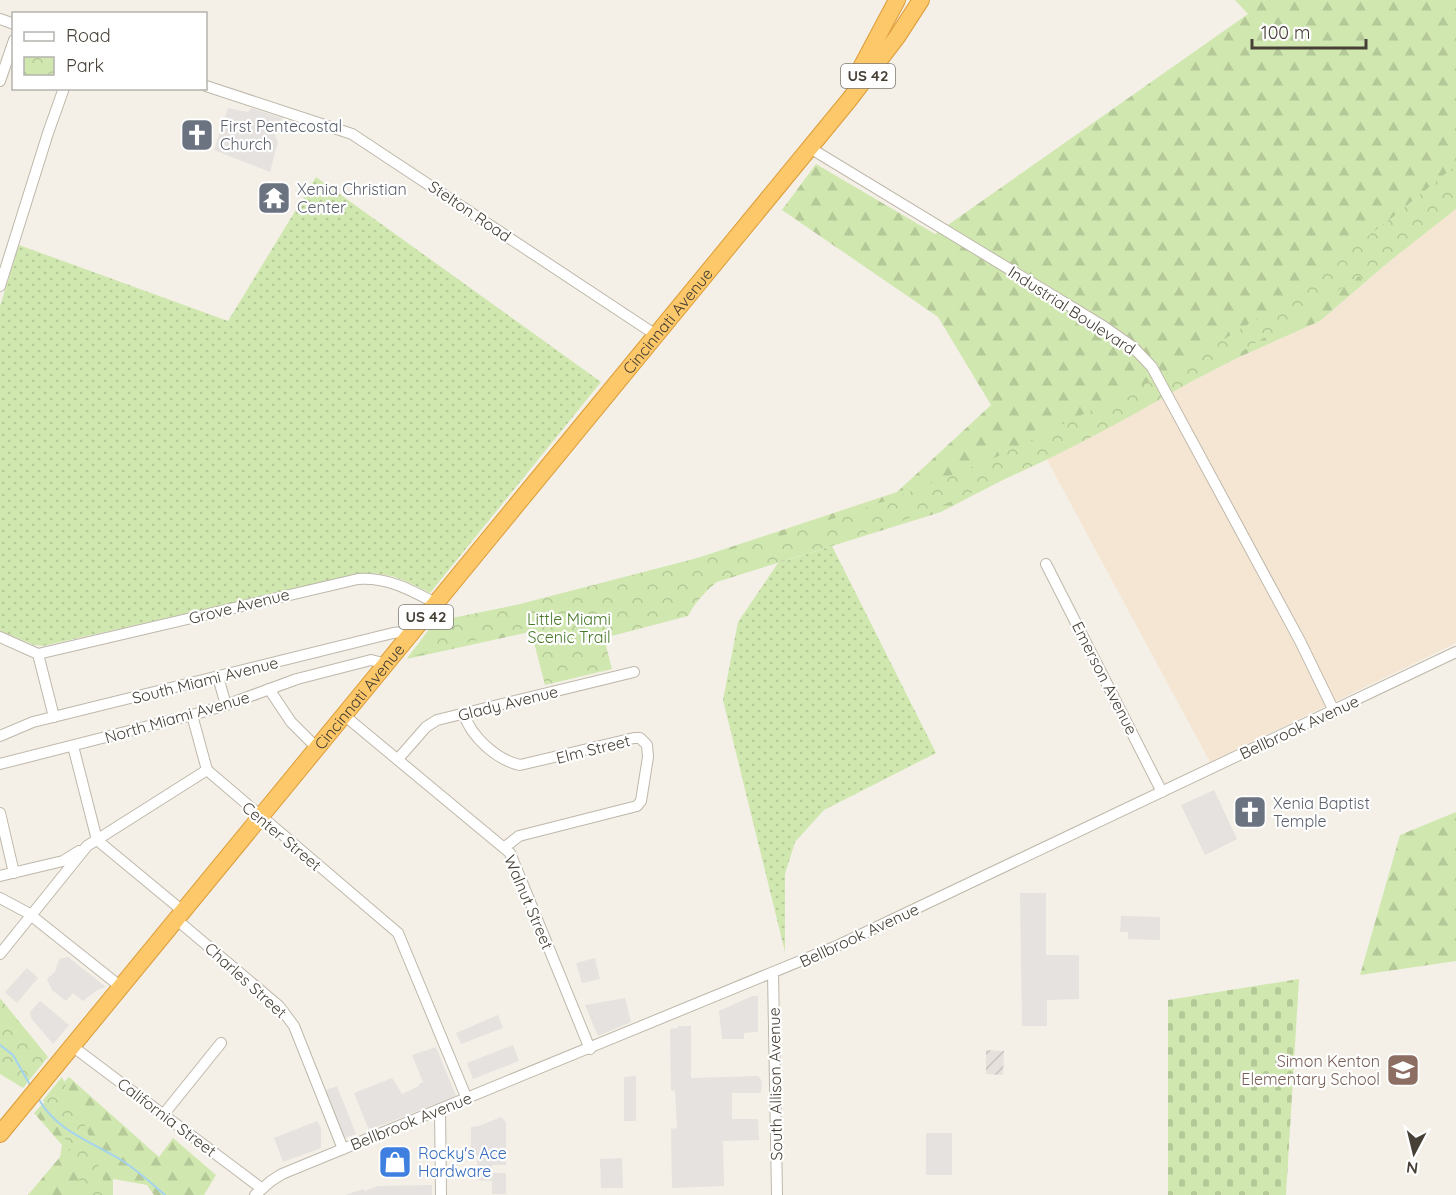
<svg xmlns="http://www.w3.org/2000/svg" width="1456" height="1195" font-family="Quicksand,sans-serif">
	<defs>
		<pattern id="industrial-furrows" width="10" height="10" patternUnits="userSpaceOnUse" patternTransform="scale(1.5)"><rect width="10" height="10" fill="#e6e1dc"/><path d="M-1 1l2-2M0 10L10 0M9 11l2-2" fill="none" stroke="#c7c2bd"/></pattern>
		<pattern id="grass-dots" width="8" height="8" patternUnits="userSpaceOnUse" patternTransform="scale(1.5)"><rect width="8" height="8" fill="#d0e8b0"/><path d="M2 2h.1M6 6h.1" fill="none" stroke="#b4c898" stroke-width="1.8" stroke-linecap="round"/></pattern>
		<pattern id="forest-firs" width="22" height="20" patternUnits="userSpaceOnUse" patternTransform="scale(1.5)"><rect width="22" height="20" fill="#d0e8b0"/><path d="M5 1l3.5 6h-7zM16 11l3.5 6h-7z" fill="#b4c898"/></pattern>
		<pattern id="cemetery-stones" width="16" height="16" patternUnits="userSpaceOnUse" patternTransform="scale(1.5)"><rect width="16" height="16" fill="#d0e8b0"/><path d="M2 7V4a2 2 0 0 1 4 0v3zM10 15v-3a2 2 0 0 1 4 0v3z" fill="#b4c898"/></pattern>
		<pattern id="park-crowns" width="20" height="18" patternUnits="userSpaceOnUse" patternTransform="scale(1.5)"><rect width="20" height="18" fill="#d0e8b0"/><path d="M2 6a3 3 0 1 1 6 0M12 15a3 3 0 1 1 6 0" fill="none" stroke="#b4c898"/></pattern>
	</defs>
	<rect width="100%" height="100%" fill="#f4f0e7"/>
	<polygon fill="#f5e6d3" points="1456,204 1456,643 1210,762 1046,458 1235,359 1320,321"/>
	<polygon fill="url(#industrial-furrows)" points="986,1050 1004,1051 1003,1075 986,1074"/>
	<g fill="url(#grass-dots)">
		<path d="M316,177L601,382L430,593C408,582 390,572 365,573L43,646L34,645L0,631V306L19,245L228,321Z"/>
		<polygon points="832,546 936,753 824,810 795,842 785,874 785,952 723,700 738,622 778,563"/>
	</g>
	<g fill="url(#forest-firs)">
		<polygon points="1235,0 1456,0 1456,204 1320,321 1235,359 941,512 620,612 407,659 432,625 619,584 897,492 991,405 938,317 782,210 816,164 935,234 1248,14"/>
		<polygon points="1456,812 1456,961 1360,975 1400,835"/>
		<polygon points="69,1077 159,1157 173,1138 216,1175 204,1195 154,1195 147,1185 113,1179 113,1195 28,1195 60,1157 62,1145 34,1113"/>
	</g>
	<polygon fill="url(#cemetery-stones)" points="1299,979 1286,1195 1168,1195 1168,1000"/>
	<g fill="url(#park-crowns)">
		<path d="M1456,165V209L1363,282L1359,276L1278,332L1277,330C1203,375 1128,420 1050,458C945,509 833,547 721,579C707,589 696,601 688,616L604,638L612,669L545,685L530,627L408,657L437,621L516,605L778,537L894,498L994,458L1181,366L1266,313L1336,264L1334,262L1394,216Z"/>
		<polygon points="0,998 48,1057 23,1088 0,1074"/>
		<polygon points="62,1077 87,1130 108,1195 84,1195 68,1144 43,1100"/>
	</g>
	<g fill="#e5e2df">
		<polygon points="228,108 248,112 251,108 282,118 275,136 278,142 270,172 214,150"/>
		<polygon points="1214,790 1237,839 1205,855 1181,805"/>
		<polygon points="1020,893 1046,893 1046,955 1079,955 1079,999 1047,1000 1047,1026 1022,1026"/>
		<polygon points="1121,916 1160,917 1160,940 1128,939 1128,932 1120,932"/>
		<polygon points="68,957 106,987 97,990 83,1001 73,993 66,1001 52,990 47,979 55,972 59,959"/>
		<polygon points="595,958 600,979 582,983 576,963"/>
		<polygon points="27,968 38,978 17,1003 5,992"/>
		<polygon points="752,996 758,996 758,1032 744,1033 744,1039 722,1039 719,1011"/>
		<polygon points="625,998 631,1022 598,1036 585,1005"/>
		<polygon points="40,1001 69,1025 53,1044 31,1018 30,1012"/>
		<polygon points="498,1015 503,1028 461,1044 456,1033"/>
		<polygon points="678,1026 691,1026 691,1078 758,1076 762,1081 761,1093 732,1093 732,1119 758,1119 759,1140 723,1141 724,1186 672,1188 671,1129 677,1128 675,1091 671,1090 670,1029 678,1028"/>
		<polygon points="513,1045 519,1061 473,1079 467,1063"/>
		<polygon points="436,1047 456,1096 369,1130 354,1093 392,1078 402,1094 419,1086 419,1084 423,1082 412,1055"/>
		<polygon points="636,1076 636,1121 624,1121 624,1077"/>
		<polygon points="337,1086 356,1134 339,1140 320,1092"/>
		<polygon points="501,1117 506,1122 506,1165 492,1165 492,1173 506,1173 506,1194 492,1194 492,1181 477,1180 477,1155 471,1155 471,1127 479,1126"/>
		<polygon points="317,1121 321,1128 321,1148 283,1162 274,1138"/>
		<rect x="926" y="1133" width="26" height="42"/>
		<polygon points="622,1158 623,1188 601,1188 600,1159"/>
		<polygon points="432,1185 432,1195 345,1195 364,1189 365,1191 378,1186"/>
	</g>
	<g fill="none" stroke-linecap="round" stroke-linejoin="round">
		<g stroke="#a4d3f0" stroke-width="2">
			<polyline points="0,1045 13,1055 30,1085"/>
			<path d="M38,1098C56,1130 87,1140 118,1158C135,1168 150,1182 165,1195"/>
		</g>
		<defs>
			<g id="minor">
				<polyline points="0,19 14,24"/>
				<polyline points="0,81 14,40"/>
				<polyline points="206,86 352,134 656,335"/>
				<polyline points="810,148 1103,326 1133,347 1152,367 1300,641 1334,711"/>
				<polyline points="0,286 48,133 64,88"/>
				<polyline points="1046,564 1162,792"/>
				<polyline points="0,637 38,654 54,717"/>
				<path d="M38,654L358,579C388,577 411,590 437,604"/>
				<polyline points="218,677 226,705"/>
				<polyline points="269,689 291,722 318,749"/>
				<path d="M464,714C471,737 497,760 520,765L634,738H640L647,745L648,757L641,801L637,806L519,836L505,847"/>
				<polyline points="192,715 207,770 398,933 467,1099"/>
				<polyline points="345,716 510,853 590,1049"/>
				<polyline points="0,736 33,722 393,633 402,632 411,635"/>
				<polyline points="73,746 97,840 184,912"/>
				<polyline points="398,759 426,727 437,720 634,672"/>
				<polyline points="0,764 192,715 226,705 297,679 371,660 387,664"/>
				<polyline points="0,813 14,873"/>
				<polyline points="0,876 63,861 79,851"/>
				<polyline points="0,898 28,913 121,987"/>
				<polyline points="177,920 279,1006 294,1026 343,1149"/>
				<polyline points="0,954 87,846 207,770"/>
				<polyline points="773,973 777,1195"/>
				<polyline points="72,1046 261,1188"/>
				<polyline points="440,1109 441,1195"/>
				<polyline points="163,1115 221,1043"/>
				<polyline points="255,1195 271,1181 282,1174 839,945 1456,652"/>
			</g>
			<g id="highway">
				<polyline points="856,77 897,0"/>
				<path id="s1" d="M0,1134L849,100L897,37L921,0"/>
			</g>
		</defs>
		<use href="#minor" stroke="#bfb7aa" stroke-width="12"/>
		<use href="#highway" stroke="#dd9c38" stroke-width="18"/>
		<use href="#minor" stroke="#fff" stroke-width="10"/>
		<use href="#highway" stroke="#fdc869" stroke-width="16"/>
	</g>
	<defs>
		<symbol id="church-square" viewBox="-11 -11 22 22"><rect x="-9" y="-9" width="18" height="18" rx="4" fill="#6b7280" stroke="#fff"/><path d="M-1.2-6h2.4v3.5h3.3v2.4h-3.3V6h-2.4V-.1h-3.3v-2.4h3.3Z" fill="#fff"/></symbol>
		<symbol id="temple-square" viewBox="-11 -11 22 22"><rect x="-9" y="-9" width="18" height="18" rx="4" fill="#6b7280" stroke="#fff"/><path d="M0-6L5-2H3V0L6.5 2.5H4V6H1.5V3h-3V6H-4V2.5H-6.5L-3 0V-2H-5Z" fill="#fff"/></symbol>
		<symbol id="school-square" viewBox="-11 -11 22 22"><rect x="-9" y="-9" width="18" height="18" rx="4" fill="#8d6e63" stroke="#fff"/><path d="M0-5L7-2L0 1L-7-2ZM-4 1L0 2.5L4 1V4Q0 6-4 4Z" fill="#fff"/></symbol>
		<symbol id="shop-square" viewBox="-11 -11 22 22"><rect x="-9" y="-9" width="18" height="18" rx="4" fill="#3f7fe0" stroke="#fff"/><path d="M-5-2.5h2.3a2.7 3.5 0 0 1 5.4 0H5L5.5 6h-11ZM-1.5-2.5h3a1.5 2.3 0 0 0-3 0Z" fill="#fff"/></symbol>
	</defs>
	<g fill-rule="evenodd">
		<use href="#church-square" x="178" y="116" width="38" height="38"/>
		<use href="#temple-square" x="255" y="179" width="38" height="38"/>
		<use href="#church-square" x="1231" y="793" width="38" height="38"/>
		<use href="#school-square" x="1384" y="1051" width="38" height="38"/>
		<use href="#shop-square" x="376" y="1143" width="38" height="38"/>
	</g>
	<g text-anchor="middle" stroke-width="4.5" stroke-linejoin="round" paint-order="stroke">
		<g fill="#fff" stroke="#7e7972" stroke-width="1.5">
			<rect x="841" y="64" width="54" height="24" rx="4.5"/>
			<rect x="399" y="605" width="54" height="24" rx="4.5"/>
		</g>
		<g font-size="15" font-weight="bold" fill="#474036">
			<text x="868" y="81">US 42</text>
			<text x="426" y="622">US 42</text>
		</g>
		<g font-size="16" fill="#5b616d" stroke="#fff" text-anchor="start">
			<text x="220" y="132">First Pentecostal<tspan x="220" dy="18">Church</tspan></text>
			<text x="297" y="195">Xenia Christian<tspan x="297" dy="18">Center</tspan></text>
			<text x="1273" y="809">Xenia Baptist<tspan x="1273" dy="18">Temple</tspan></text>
		</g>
		<g font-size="16" fill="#474036" stroke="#fff">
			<text transform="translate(470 211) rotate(34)" y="6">Stelton Road</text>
			<text transform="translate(1072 310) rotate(33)" y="6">Industrial Boulevard</text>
			<text dy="6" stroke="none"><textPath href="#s1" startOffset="1052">Cincinnati Avenue</textPath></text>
			<text transform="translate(239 606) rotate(-14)" y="6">Grove Avenue</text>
			<text transform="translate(1105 678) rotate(63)" y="6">Emerson Avenue</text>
			<text transform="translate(205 680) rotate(-14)" y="6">South Miami Avenue</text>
			<text dy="6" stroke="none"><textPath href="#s1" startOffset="566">Cincinnati Avenue</textPath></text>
			<text transform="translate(508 703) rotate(-14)" y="6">Glady Avenue</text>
			<text transform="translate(177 717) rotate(-16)" y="6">North Miami Avenue</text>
			<text transform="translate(1299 727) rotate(-25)" y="6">Bellbrook Avenue</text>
			<text transform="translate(593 749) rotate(-14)" y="6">Elm Street</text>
			<text transform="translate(282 836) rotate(40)" y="6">Center Street</text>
			<text transform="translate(529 902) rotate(67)" y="6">Walnut Street</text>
			<text transform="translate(859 935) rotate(-25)" y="6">Bellbrook Avenue</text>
			<text transform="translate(246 980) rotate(42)" y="6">Charles Street</text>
			<text transform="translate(775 1084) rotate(-91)" y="6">South Allison Avenue</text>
			<text transform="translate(167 1117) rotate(37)" y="6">California Street</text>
			<text transform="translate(411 1121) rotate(-22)" y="6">Bellbrook Avenue</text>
		</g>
		<g font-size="16" fill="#497929" stroke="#fff">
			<text x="569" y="625">Little Miami<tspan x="569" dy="18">Scenic Trail</tspan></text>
		</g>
		<g font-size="16" fill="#785e54" stroke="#fff" text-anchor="end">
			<text x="1380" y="1067">Simon Kenton<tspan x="1380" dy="18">Elementary School</tspan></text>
		</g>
		<g font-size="16" fill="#366cbe" stroke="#fff" text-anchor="start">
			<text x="418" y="1159">Rocky's Ace<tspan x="418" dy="18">Hardware</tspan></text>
		</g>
	</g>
	<rect x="12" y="12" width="195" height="78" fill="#ffffff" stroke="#b5b3af" stroke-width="1.5"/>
	<rect x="24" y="32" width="30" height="9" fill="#ffffff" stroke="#b5b3af" stroke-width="1.5"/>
	<text x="66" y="42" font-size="18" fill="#474036">Road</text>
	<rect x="24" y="57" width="30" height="18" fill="url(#park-crowns)" stroke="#b5b3af" stroke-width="1.5"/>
	<text x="66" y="72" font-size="18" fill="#474036">Park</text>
	<g transform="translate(1414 1153) rotate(187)" stroke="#ffffff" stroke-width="4.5" paint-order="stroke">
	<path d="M0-4.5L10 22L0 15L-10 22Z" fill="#474036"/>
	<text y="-9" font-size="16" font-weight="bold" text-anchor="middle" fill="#474036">N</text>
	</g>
	<path d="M1252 39v9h114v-9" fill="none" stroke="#474036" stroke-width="3"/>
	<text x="1261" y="39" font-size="18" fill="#474036" stroke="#ffffff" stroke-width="4.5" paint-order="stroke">100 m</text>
</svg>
